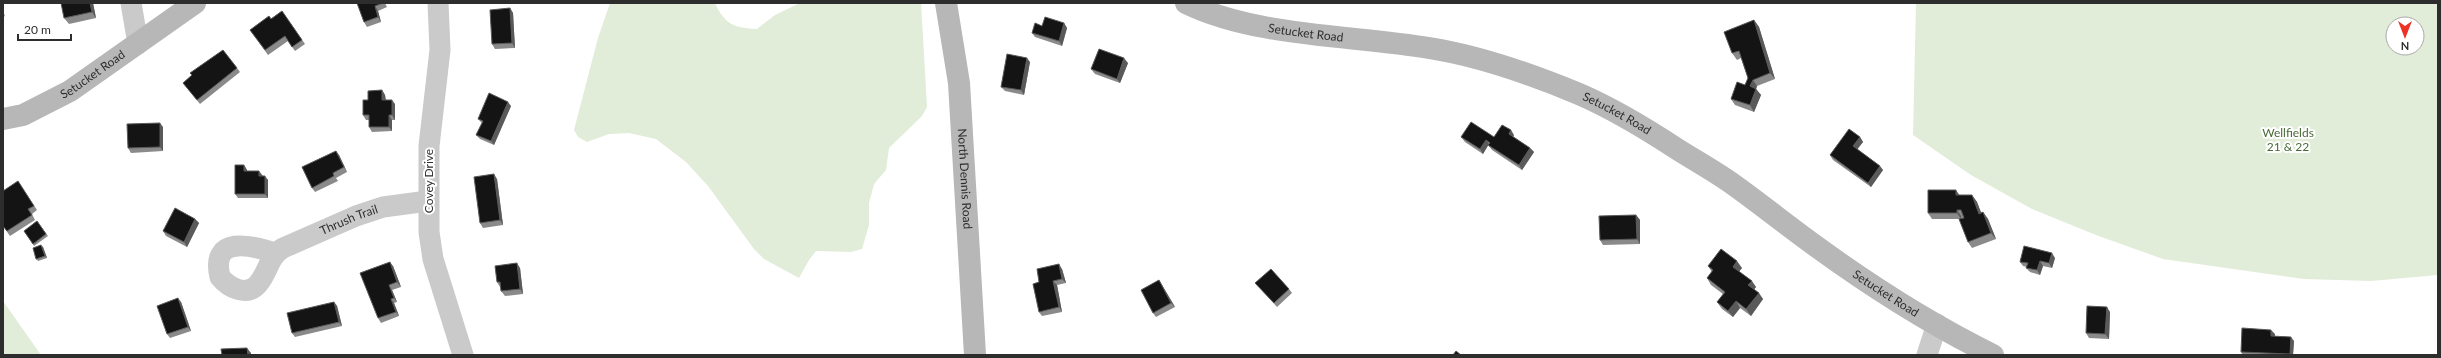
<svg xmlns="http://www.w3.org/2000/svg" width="2441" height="358" font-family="Lato,sans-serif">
	<rect width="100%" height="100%" fill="#fff"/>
	<g fill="#e1ecd9" fill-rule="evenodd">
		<path d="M610,3H715C725,25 735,28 757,29L775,15L800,3H921L927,107L922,116L889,148L886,170L874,184L869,203V225L862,249L851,252L816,251L809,260L799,278L764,259L754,249L708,186L686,162L656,139L629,133L609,134L587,142L578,137L574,130L598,38Z"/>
		<path d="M1916,3H2438V275L2371,281L2304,279L2163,259L2096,235L2032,209L1971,175L1913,135ZM2393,24H2417V48H2393Z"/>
		<polygon points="3,301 41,355 3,355"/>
	</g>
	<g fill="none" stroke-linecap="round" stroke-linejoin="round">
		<g stroke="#cacaca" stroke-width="21">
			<polyline points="131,3 138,44"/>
			<polyline points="438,3 440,50 429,146 429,232 433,259 463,355"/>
			<path id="s1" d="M275,253C251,245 210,235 220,277C229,288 247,297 258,284C269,271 268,257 283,248L356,216L383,207L428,201"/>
			<polyline points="1927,355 1937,324"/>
		</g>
		<g stroke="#b7b7b7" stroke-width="22">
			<path id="s2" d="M946,3L959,83L975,355"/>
			<path id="s3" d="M1186,3C1256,37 1352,35 1429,48C1480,56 1531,74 1579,94C1614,109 1645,128 1677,149C1696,161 1716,172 1734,185C1762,205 1789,227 1817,247C1872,287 1932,325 1993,355"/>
			<path id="s4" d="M3,119L23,115L70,91L195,3"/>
		</g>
	</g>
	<g fill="#8a8a8a">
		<polygon points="93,3 96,18 69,24 64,18"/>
		<polygon points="357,3 385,3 387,7 378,11 381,22 367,27 364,22"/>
		<polygon points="510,8 513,13 515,48 495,49 492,44"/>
		<polygon points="282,11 305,44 295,51 288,41 268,55 250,30 271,19"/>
		<polygon points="1754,20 1759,27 1775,79 1757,86 1756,89 1761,95 1754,112 1735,105 1731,99 1745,85 1748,78 1741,58 1737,60 1732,53"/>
		<polygon points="1064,23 1067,28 1062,46 1035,37 1032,33 1042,26"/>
		<polygon points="1030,62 1024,95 1005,91 1001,87"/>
		<polygon points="1128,63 1120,83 1095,74 1091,69"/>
		<polygon points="237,68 240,72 200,104 183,83"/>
		<polygon points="382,90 385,95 386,100 395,104 395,120 392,120 392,131 372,132 369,127 369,120 366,120 363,115 368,100"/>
		<polygon points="511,106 494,145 480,139 476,135 482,123 478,119"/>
		<polygon points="163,127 163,151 131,153 128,148"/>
		<polygon points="1514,135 1513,137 1530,148 1534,152 1522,170 1492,150 1488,145 1483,154 1465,142 1461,137 1494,137"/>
		<polygon points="1860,137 1863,142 1857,149 1883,170 1871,187 1833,160 1830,155"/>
		<polygon points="339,155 347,172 336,178 338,181 315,192 312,188"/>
		<polygon points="244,165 247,170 247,171 263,176 268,180 268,198 238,198 235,194"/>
		<polygon points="497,179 503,225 483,228 480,223"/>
		<polygon points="18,181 37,210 32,214 35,220 10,236 3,226"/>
		<polygon points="1959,195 1972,195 1977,202 1981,213 1983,212 1988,219 1996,239 1972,248 1968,242 1960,219 1932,219 1928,213"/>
		<polygon points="1636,215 1640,220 1640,244 1603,245 1600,240"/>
		<polygon points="195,219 199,223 187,247 166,236 163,231"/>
		<polygon points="37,221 48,236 34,246 24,231"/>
		<polygon points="43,247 47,258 38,261 36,259"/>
		<polygon points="2055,258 2052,268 2043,266 2040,275 2030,272 2026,268 2027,267 2023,266 2020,262"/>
		<polygon points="393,266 401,287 392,290 397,302 394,303 399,316 381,323 378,318"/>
		<polygon points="1708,266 1742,268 1739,271 1756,287 1754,289 1763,299 1751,316 1740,308 1733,317 1722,309 1717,302 1723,294 1711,285 1707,278 1712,272"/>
		<polygon points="520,268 523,294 505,296 501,291 501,287 500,287 497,282"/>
		<polygon points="1062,269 1066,283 1057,285 1062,312 1042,316 1039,312 1039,282"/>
		<polygon points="1159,280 1162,285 1175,307 1156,317 1153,313"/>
		<polygon points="1255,283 1289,289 1292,293 1277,307 1259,287"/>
		<polygon points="181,302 191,331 170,338 167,334"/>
		<polygon points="334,302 337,306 342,326 295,337 292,333"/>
		<polygon points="2110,312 2109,339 2089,338 2086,333"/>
		<polygon points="2275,334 2275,336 2294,341 2293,355 2243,355 2241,352"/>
	</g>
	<g fill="#5a5a5a">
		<polygon points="90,3 93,3 96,18 92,12"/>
		<polygon points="375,6 378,11 381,22 378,17"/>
		<polygon points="510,8 513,13 515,48 512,43"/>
		<polygon points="3,10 5,17 3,14"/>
		<polygon points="1754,20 1759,27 1775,79 1770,73"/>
		<polygon points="1064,23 1067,28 1062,46 1059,41"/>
		<polygon points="1027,58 1030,62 1024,95 1021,90"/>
		<polygon points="1124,58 1128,63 1120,83 1117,79"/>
		<polygon points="1753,80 1757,86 1755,93 1750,86"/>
		<polygon points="1756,89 1761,95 1754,112 1750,105"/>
		<polygon points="382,90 385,95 386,104 382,100"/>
		<polygon points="392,100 395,104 395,120 392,115"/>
		<polygon points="508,102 511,106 494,145 491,141"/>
		<polygon points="389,115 392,120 392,131 389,127"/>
		<polygon points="160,123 163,127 163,151 160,147"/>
		<polygon points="1511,130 1514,135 1512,139 1509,134"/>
		<polygon points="1860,137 1863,142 1856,151 1853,146"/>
		<polygon points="1486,140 1489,144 1483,154 1480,149"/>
		<polygon points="1530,148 1534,152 1522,170 1519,165"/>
		<polygon points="336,151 339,155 347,172 344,167"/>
		<polygon points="244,165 247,170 247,176 244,171"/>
		<polygon points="1880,166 1883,170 1871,187 1868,183"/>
		<polygon points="259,171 263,176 259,176"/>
		<polygon points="494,174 497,179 503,225 500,220"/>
		<polygon points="265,176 268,180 268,198 265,194"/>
		<polygon points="1956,190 1960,196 1956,195"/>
		<polygon points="1972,195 1977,202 1984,220 1979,214"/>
		<polygon points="1957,210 1961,216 1961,219 1957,213"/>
		<polygon points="1983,212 1988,219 1996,239 1991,233"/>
		<polygon points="1636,215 1640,220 1640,244 1637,239"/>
		<polygon points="195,219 199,223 187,247 184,242"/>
		<polygon points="41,245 43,247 47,258 45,256"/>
		<polygon points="2052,253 2055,258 2052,268 2049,263"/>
		<polygon points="1737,261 1742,268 1738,273 1733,267"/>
		<polygon points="2040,261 2043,266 2040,275 2037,270"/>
		<polygon points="390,262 393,266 401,287 397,282"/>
		<polygon points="517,263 520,268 523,294 520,289"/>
		<polygon points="1059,264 1062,269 1066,283 1062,279"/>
		<polygon points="1159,280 1162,285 1175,307 1171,303"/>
		<polygon points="1053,281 1057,285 1062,312 1059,307"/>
		<polygon points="1752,281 1756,287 1753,291 1748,285"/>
		<polygon points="389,285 392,290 397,302 394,298"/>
		<polygon points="1759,293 1763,299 1751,316 1746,309"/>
		<polygon points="178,298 181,302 191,331 188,327"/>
		<polygon points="391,299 394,303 399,316 396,312"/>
		<polygon points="1736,301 1740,308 1733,317 1728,311"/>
		<polygon points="334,302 337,306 342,326 339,322"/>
		<polygon points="2107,307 2110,312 2109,339 2105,334"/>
		<polygon points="2271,330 2275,334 2274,340 2271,336"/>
		<polygon points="2291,337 2294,341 2293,355 2290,355 2290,354"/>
		<polygon points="247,348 251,353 251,355 248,355"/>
	</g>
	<g fill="#141414" stroke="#5a5a5a">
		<polygon points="61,3 90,3 92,12 64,18"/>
		<polygon points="357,3 383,3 375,6 378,17 364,22"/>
		<polygon points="510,8 512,43 492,44 490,10"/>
		<polygon points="282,11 302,40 292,47 285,36 265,50 250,30 269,16 271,19"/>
		<polygon points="1045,17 1064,23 1059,41 1032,33 1035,23 1042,26"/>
		<polygon points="1754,20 1770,73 1753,80 1750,86 1756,89 1750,105 1731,99 1737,82 1745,85 1748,78 1739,51 1732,53 1724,32"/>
		<polygon points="1099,49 1124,58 1117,79 1091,69"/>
		<polygon points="223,50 237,68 197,100 183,83 192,75 190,73"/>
		<polygon points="1007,54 1027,58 1021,90 1001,87"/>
		<polygon points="382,90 382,100 392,100 392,115 389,115 389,127 369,127 369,115 363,115 363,100 368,100 368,91"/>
		<polygon points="489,93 508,102 491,141 476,135 483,121 478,119"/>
		<polygon points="1471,122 1494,137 1502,125 1511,130 1509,134 1530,148 1519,165 1488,145 1490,143 1486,140 1480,149 1461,137"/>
		<polygon points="160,123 160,147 128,148 127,124"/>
		<polygon points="1849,129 1860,137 1853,146 1880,166 1868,183 1830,155"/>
		<polygon points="336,151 344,167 333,173 334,176 312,188 302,167"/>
		<polygon points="235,165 244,165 244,171 259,171 259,176 265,176 265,194 235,194"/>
		<polygon points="494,174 500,220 480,223 474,177"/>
		<polygon points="18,181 34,206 28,209 32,215 7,231 3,226 3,191"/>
		<polygon points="1928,190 1956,190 1956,195 1972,195 1979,214 1983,212 1991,233 1968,242 1959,219 1964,218 1961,210 1957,210 1957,213 1928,213"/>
		<polygon points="175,208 195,219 184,242 163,231"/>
		<polygon points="1636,215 1637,239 1600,240 1599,216"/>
		<polygon points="37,221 46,234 33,244 24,231"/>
		<polygon points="41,245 45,256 36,259 33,248"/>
		<polygon points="2024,246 2052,253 2049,263 2040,261 2037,270 2026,268 2028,263 2020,262"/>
		<polygon points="1721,249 1737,261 1733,267 1752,281 1748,285 1759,293 1746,309 1736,301 1728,311 1717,302 1725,292 1707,278 1713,270 1708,266"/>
		<polygon points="390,262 397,282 389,285 394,298 391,299 396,312 378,318 360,273"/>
		<polygon points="517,263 520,289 501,291 500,282 497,282 495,266"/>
		<polygon points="1059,264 1062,279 1053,281 1059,307 1039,312 1033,284 1039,282 1037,269"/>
		<polygon points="1271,269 1289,289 1274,303 1255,283"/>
		<polygon points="1159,280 1171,303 1153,313 1141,290"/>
		<polygon points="178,298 188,327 167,334 157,306"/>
		<polygon points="334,302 339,322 292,333 287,313"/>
		<polygon points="2087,306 2107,307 2105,334 2086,333"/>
		<polygon points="2242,328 2271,330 2271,336 2291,337 2290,354 2241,352"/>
		<polygon points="247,348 248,355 222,355 221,349"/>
		<polygon points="1456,351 1461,355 1453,355"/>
	</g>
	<g text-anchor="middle" stroke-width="4" stroke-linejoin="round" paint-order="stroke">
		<g font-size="12" fill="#2d2d2d" stroke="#fff">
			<text dy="4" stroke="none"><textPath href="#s3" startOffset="124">Setucket Road</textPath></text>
			<text dy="4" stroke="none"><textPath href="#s4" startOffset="101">Setucket Road</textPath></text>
			<text dy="4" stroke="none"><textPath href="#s3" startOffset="448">Setucket Road</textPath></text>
			<text dy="4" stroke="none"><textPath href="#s2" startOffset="177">North Dennis Road</textPath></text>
			<text transform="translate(429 181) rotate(-90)" y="4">Covey Drive</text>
			<text dy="4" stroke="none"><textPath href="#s1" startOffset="241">Thrush Trail</textPath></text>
			<text dy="4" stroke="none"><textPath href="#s3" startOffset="772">Setucket Road</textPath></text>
		</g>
		<g font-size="12" fill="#496a38" stroke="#fff">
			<text x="2288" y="137">Wellfields<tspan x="2288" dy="14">21 &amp; 22</tspan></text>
		</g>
	</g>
	<rect width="2441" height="358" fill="none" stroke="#2d2d2d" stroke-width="8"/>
	<g transform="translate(2405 36) rotate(180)"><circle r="19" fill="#ffffff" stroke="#ababab"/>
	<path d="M0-3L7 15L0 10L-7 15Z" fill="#ee3225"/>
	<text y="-6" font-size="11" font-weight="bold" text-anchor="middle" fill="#2d2d2d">N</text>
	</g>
	<path d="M18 34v6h53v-6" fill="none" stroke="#2d2d2d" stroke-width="2"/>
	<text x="24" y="34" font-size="12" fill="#2d2d2d" stroke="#ffffff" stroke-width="3" paint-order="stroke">20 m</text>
</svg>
